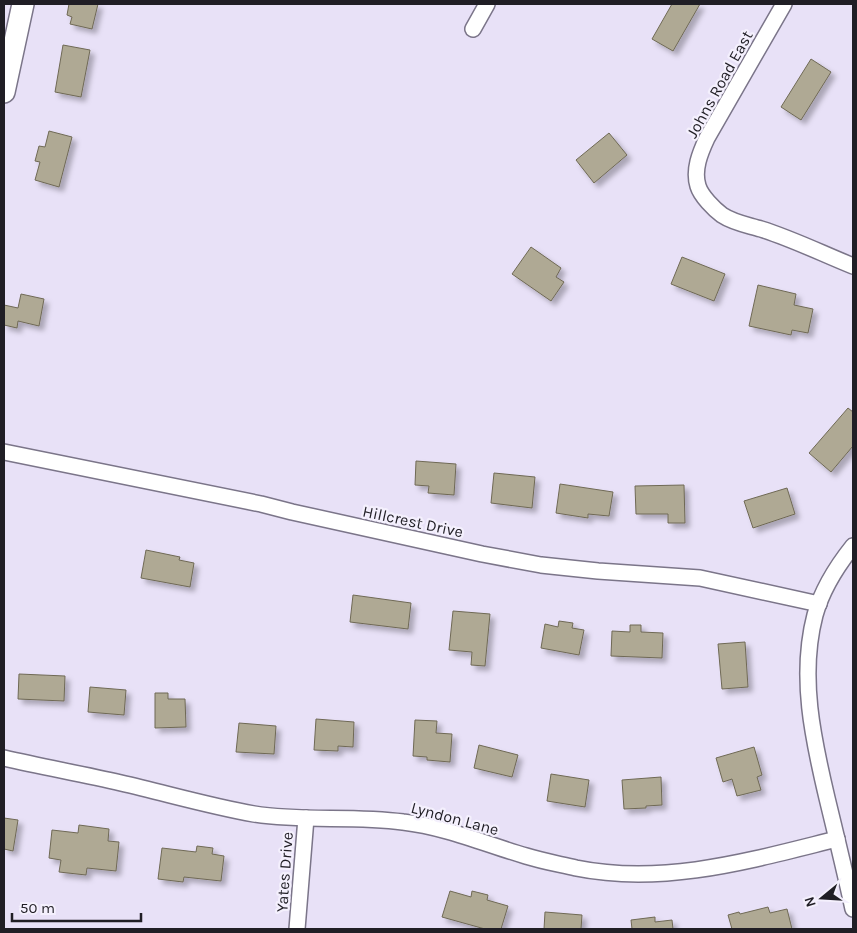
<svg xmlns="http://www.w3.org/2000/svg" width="857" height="933" font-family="Karla,sans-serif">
	<defs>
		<filter id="shadow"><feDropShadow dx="4.5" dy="4.5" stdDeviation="2.5" flood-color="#0004"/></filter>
	</defs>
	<rect width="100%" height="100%" fill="#e8e1f7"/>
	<g fill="#afa994" stroke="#6f6955" filter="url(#shadow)">
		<polygon points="69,4 98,4 92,29 70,24 72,17 67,15"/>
		<polygon points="672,4 700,4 673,51 652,39"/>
		<polygon points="63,45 90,50 81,97 55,92"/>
		<polygon points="811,59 831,72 801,120 781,107"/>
		<polygon points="49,131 72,137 59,187 35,180 40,162 35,161 39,146 45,147"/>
		<polygon points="609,133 627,155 594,183 576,160"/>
		<polygon points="531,247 561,268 556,277 564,282 551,301 512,274"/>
		<polygon points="682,257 725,274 714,301 671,284"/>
		<polygon points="758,285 796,294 794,305 813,309 808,333 792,330 791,335 749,326"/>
		<polygon points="21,294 44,299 39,326 18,321 17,328 4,325 4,305 18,308"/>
		<polygon points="848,408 853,412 853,446 831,472 809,453"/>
		<polygon points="416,461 456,464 454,495 428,493 429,486 415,485"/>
		<polygon points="494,473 535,477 532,508 491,503"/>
		<polygon points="560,484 613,492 609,516 588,514 588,518 556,513"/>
		<polygon points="684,485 685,523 668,523 668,514 636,514 635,486"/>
		<polygon points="787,488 795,514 753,528 744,501"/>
		<polygon points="146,550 180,557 179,560 194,563 190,587 141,578"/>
		<polygon points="353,595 411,603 408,629 350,622"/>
		<polygon points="453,611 490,614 485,666 471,665 472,652 449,650"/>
		<polygon points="559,621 573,623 572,628 584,630 579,655 541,648 545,624 558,627"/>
		<polygon points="630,625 641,625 641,632 663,633 662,658 611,656 612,631 630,632"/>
		<polygon points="745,642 748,687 722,689 718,644"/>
		<polygon points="19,674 65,676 64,701 18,699"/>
		<polygon points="90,687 126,690 124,715 88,712"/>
		<polygon points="155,693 168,693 168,699 185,699 186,727 155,728"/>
		<polygon points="316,719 354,722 353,747 338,746 338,751 314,750"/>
		<polygon points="415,720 437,721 436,733 452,734 450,762 427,760 427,757 413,756"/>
		<polygon points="239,723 276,726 274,754 236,752"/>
		<polygon points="479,745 518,755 512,777 474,768"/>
		<polygon points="754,747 762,775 757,777 761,790 737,796 732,779 723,782 716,758"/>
		<polygon points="551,774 589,780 585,807 547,801"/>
		<polygon points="661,777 662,805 646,806 646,808 624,809 622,780"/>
		<polygon points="4,818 18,820 13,851 4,849"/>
		<polygon points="79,825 109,829 108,841 119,842 116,871 87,868 86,875 59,872 61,860 49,858 52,830 78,833"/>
		<polygon points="197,846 213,848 212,854 224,856 221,881 184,877 183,882 158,879 162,848 196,852"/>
		<polygon points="450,891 471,897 472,891 488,895 487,900 508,906 501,929 485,929 442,917"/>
		<polygon points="768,907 770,913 787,909 792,929 732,929 728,915 739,912 740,914"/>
		<polygon points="545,912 582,915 581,929 544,929"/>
		<polygon points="655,917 655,922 672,920 673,929 632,929 631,920"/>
	</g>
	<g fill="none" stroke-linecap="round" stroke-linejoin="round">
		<defs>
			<g id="street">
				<path d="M784,4L707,138C700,153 693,170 698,186C701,196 714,209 722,215C734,223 748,225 761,229C793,239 823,254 853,266"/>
				<polyline points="473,29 487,4"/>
				<polyline points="4,452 261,504 292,512 482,554 541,565 598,571 700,578 819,604"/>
				<path d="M853,546C837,566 822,590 815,615C799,676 813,739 827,798C836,835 845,872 853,909"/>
				<path d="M4,758C43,767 82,774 121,783C165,793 209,806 254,814C303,822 353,815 403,822C446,827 485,844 526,856C542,861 559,864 576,868C664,886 752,860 837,839"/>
				<polyline points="297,929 306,818"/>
			</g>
			<polyline id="secondary" points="4,92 23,4"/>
		</defs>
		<use href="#street" stroke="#7b7589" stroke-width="18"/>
		<use href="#secondary" stroke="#7b7589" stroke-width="24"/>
		<use href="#street" stroke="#fff" stroke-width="15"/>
		<use href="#secondary" stroke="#fff" stroke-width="21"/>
	</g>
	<g text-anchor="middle" stroke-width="4.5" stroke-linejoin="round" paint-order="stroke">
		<g font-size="16" fill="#201e25" stroke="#f4f0fd">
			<text transform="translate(719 84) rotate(-61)" y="6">Johns Road East</text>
			<text transform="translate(413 521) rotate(12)" y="6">Hillcrest Drive</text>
			<text transform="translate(455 818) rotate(15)" y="6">Lyndon Lane</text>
			<text transform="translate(284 872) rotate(-86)" y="6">Yates Drive</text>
		</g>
	</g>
	<rect width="857" height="933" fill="none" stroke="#201e25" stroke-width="10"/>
	<g transform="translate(822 898) rotate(252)" stroke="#f4f0fd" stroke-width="4" paint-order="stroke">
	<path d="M0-4L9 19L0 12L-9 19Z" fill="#201e25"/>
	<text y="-8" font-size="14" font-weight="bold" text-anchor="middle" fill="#201e25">N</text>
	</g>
	<path d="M12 913v8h129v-8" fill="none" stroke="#201e25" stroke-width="2.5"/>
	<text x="20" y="913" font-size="15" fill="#201e25" stroke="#f4f0fd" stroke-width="4" paint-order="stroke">50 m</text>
</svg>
